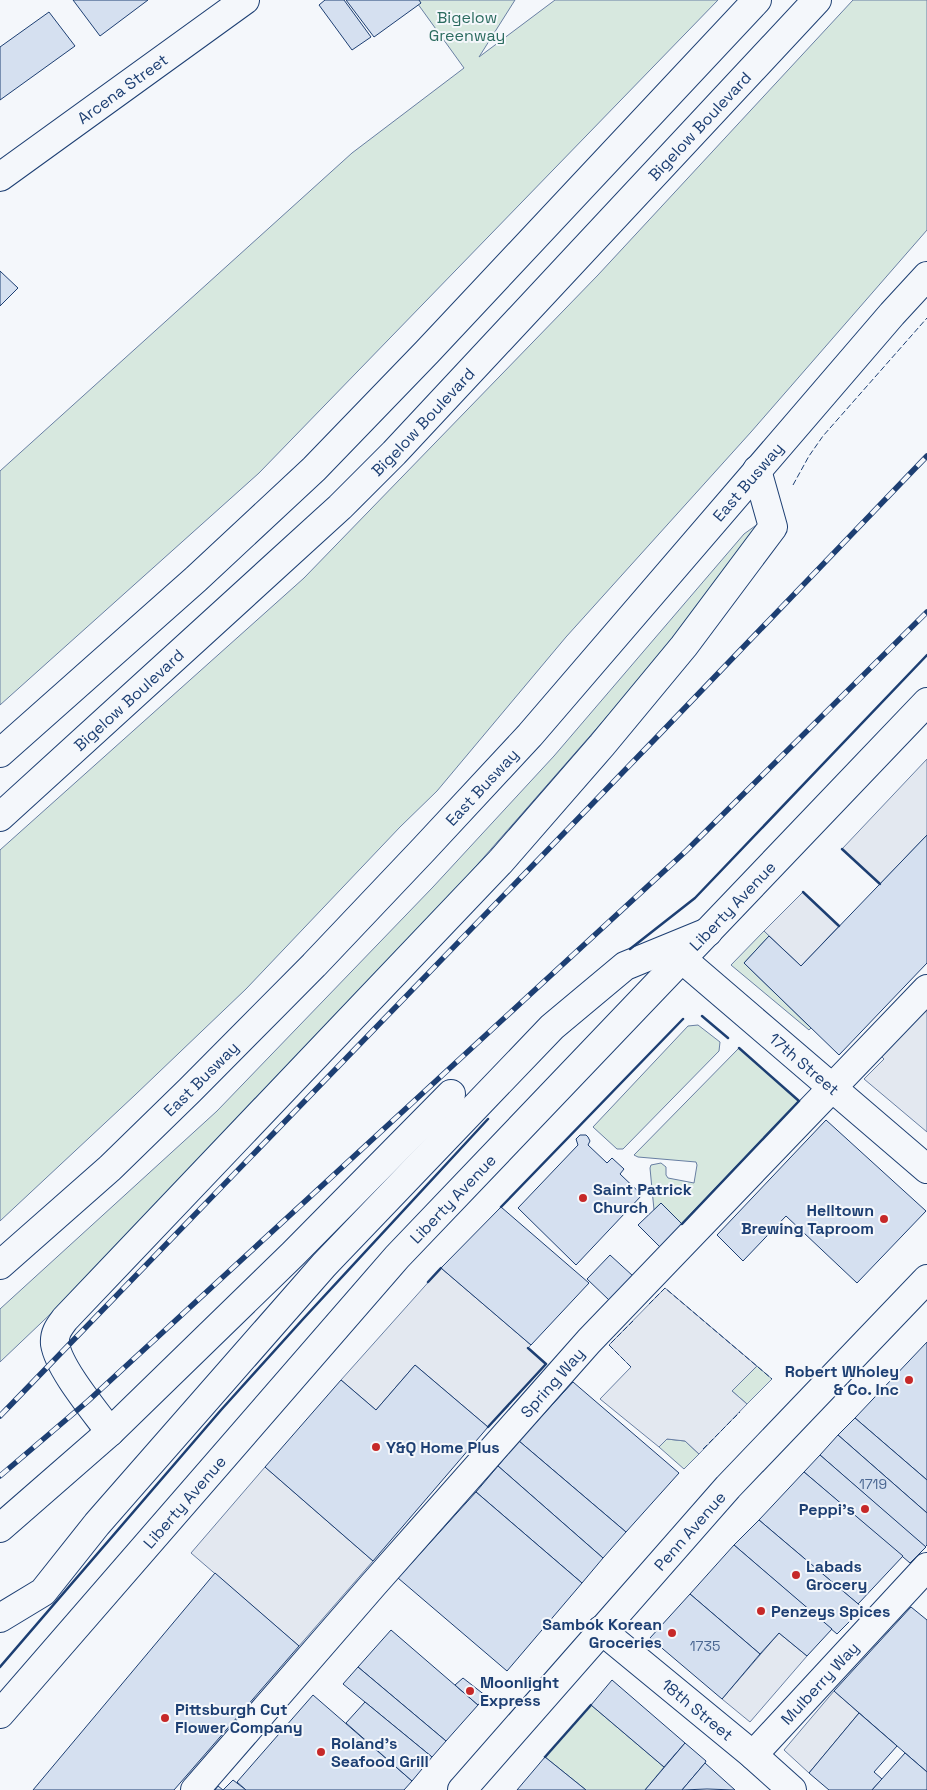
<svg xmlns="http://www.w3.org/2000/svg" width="927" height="1790" font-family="'Space Grotesk',sans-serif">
	<rect width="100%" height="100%" fill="#f4f7fb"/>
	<g fill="#d7e8df" stroke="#687fa3">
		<polygon points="415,0 515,0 479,57 555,0 718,0 259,473 0,705 0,471 352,153 464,68"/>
		<polygon points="853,0 927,0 927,230 751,432 566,637 437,791 400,827 246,989 135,1095 0,1221 0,850 304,578 598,275"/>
		<polygon points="759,525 761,531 639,680 449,897 82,1284 0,1362 0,1309 217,1111 433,887 554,756 744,534 755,526"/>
		<polygon points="764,931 769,936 744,963 811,1028 809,1030 731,965"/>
		<polygon points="698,1025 720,1042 719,1051 623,1149 617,1149 593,1127 688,1026"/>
		<polygon points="739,1048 799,1101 682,1224 661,1203 654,1210 650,1168 651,1165 661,1163 666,1167 666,1175 668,1178 694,1183 697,1165 696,1162 638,1157 634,1155"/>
		<polygon points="757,1366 772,1379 747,1404 732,1391"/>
		<polygon points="667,1439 685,1441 699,1454 684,1469 659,1447"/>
		<polygon points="591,1705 664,1767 645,1790 586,1790 545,1757"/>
	</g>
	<g fill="#e3e8f0" stroke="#687fa3">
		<polygon points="927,759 927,835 880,884 842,849"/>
		<polygon points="803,892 839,926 801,966 764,931"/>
		<polygon points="927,1004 927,1132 864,1079 884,1059 878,1053"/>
		<polygon points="441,1268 531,1345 528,1348 546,1364 488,1427 415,1365 376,1410 341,1380"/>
		<polygon points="665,1288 757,1366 732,1391 747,1404 699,1454 685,1441 667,1439 659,1447 600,1399 631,1367 609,1345"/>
		<polygon points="265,1467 373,1561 299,1646 191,1553"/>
		<polygon points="779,1633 807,1656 750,1722 722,1699"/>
		<polygon points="834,1691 859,1713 809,1773 784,1750"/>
	</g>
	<g fill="#d5e0f0" stroke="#1d3f73">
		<polygon points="73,0 148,0 100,36"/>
		<polygon points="325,0 344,0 371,37 352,50 319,5"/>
		<polygon points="346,0 419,0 421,3 374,37"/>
		<polygon points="49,12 75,46 0,100 0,47"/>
		<polygon points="0,271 18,288 0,306"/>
		<polygon points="927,835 927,963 839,1055 744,963 769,936 801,966"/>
		<polygon points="826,1120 926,1211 857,1283 786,1216 743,1261 717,1235"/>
		<polygon points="580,1135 586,1135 588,1137 590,1141 588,1145 607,1163 612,1158 624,1169 620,1174 642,1195 576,1265 518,1208 578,1145 576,1139"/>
		<polygon points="661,1203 682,1224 660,1247 638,1225"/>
		<polygon points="501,1207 589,1283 531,1345 441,1268"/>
		<polygon points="610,1255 633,1276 609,1300 587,1279"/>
		<polygon points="927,1342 927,1480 855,1418"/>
		<polygon points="415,1365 488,1427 373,1561 265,1467 341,1380 376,1410"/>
		<polygon points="573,1382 679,1473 626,1532 519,1441"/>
		<polygon points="855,1418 927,1480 927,1513 838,1435"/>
		<polygon points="838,1435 927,1513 927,1545 925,1547 820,1455"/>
		<polygon points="519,1441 626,1532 603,1558 498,1466"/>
		<polygon points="820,1455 926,1547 910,1563 804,1472"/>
		<polygon points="498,1466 603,1558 582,1583 476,1492"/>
		<polygon points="804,1472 903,1556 858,1604 759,1520"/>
		<polygon points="476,1492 582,1583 507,1671 398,1578"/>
		<polygon points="759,1520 863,1608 837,1634 734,1545"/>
		<polygon points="734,1545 832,1629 807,1656 779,1633 760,1654 690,1594"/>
		<polygon points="215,1573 299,1646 174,1790 33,1790"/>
		<polygon points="690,1594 760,1654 722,1699 650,1638"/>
		<polygon points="911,1607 927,1620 927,1772 834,1691"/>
		<polygon points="391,1630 478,1705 446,1741 358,1667"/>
		<polygon points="358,1667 446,1741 432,1757 343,1684"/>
		<polygon points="463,1678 486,1696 478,1705 455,1685"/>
		<polygon points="612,1680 685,1743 664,1767 591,1705"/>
		<polygon points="313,1695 412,1781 404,1790 246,1790 237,1782"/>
		<polygon points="365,1702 432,1757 412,1781 346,1723"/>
		<polygon points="859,1713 897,1746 874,1772 882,1779 872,1790 829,1790 809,1773"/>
		<polygon points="685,1743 706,1761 705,1763 682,1790 645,1790"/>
		<polygon points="905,1753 927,1772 927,1790 872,1790"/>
		<polygon points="545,1757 586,1790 517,1790"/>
		<polygon points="705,1763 735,1790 707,1789 682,1790"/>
		<polygon points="233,1780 246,1790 215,1790 218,1786 223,1790"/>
	</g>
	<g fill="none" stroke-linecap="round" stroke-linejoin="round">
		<defs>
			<g id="minor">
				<path id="s1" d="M0,177L245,0"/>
				<path id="s2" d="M682,959L927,1169"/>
				<path id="s3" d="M0,1265L110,1168L190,1090L314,965L424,849L530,735L892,314L927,276"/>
				<path d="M110,1432C95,1411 59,1369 55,1344C54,1333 59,1327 65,1319L501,861L602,745L684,646L773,527L757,470"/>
				<polyline points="0,1528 110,1432 293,1254 451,1094"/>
				<polyline points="0,1618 43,1592 97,1524 324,1265 552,1027 625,966 708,932"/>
				<path id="s4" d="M601,1630L753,1755L792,1790"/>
				<path id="s5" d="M753,1755L927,1567"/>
				<path id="s6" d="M195,1790L373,1585L589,1341L927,989"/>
				<path id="s7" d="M462,1790L728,1487L927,1279"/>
			</g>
			<g id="major">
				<polyline points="0,753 196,579 314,469 427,352 757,0"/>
				<path id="s8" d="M0,817L340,507L394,453L817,0"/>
				<path id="s9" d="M0,1714L397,1257L927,702"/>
			</g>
		</defs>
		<use href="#minor" stroke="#1d3f73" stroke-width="30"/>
		<use href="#major" stroke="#1d3f73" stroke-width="30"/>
		<use href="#minor" stroke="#f4f7fb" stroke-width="28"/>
		<use href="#major" stroke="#f4f7fb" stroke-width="28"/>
		<defs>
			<g id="rail">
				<polyline points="0,1416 655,739 927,456"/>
				<polyline points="0,1476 88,1401 686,851 927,612"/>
			</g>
		</defs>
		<use href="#rail" stroke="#1d3f73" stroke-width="5.5"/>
		<use href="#rail" stroke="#f4f7fb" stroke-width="4" stroke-dasharray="11" stroke-linecap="butt"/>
		<g stroke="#1d3f73" stroke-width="1" stroke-dasharray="6 2.5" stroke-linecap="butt">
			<polyline points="793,485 809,456 823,436 927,318"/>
			<polyline points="649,1304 665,1288 772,1379"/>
			<polyline points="631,1367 609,1345 633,1321"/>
			<polyline points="703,1449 740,1412"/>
		</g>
		<g stroke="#1d3f73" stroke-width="2.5">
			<polyline points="842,849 880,884"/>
			<polyline points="803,892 839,926"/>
			<polyline points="630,949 695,898 927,655"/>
			<polyline points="702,1016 728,1038"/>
			<polyline points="501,1207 683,1019"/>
			<polyline points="682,1224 799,1101 739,1048"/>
			<polyline points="428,1282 441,1268"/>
			<polyline points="488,1427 546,1364 528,1348"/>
			<polyline points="0,1667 221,1410 304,1318 488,1119"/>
			<polyline points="545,1757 591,1705"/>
		</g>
	</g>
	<g fill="#c62828" stroke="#f4f7fb" stroke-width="2">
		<circle cx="583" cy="1198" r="5"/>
		<circle cx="884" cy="1219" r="5"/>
		<circle cx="909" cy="1380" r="5"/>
		<circle cx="376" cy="1447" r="5"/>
		<circle cx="865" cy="1509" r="5"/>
		<circle cx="796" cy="1575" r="5"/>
		<circle cx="761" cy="1611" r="5"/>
		<circle cx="672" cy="1633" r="5"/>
		<circle cx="470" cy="1691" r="5"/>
		<circle cx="165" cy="1718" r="5"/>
		<circle cx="321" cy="1752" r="5"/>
	</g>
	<g text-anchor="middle" stroke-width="4" stroke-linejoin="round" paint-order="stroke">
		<g font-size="14" fill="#4b6792">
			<text x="873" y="1489">1719</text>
			<text x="705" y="1651">1735</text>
		</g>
		<g font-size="16" fill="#2c6c60" stroke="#f4f7fb">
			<text x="467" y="23">Bigelow<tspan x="467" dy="18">Greenway</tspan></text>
		</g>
		<g font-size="16" fill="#1d3f73" stroke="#f4f7fb">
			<text dy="6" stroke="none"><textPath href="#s1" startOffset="151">Arcena Street</textPath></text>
			<text dy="6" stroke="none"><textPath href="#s8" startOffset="984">Bigelow Boulevard</textPath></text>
			<text dy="6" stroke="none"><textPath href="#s8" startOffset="579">Bigelow Boulevard</textPath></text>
			<text dy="6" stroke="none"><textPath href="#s3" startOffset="1084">East Busway</textPath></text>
			<text dy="6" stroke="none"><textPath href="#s8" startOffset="174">Bigelow Boulevard</textPath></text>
			<text dy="6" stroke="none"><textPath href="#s3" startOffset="679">East Busway</textPath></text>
			<text dy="6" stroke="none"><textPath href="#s9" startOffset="1091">Liberty Avenue</textPath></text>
			<text dy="6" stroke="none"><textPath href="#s2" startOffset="161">17th Street</textPath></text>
			<text dy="6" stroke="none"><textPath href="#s3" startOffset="274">East Busway</textPath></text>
			<text dy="6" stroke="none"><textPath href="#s9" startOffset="686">Liberty Avenue</textPath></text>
			<text dy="6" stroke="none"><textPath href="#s6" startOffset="542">Spring Way</textPath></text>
			<text dy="6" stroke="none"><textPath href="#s9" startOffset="281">Liberty Avenue</textPath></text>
			<text dy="6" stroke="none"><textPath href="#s7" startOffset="345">Penn Avenue</textPath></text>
			<text dy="6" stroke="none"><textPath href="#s5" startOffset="98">Mulberry Way</textPath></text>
			<text dy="6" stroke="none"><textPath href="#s4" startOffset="125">18th Street</textPath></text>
		</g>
		<g font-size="16" font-weight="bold" fill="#1d3f73" stroke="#f4f7fb" text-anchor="start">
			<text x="593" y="1195">Saint Patrick<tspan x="593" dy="18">Church</tspan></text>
			<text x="874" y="1216" text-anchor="end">Helltown<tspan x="874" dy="18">Brewing Taproom</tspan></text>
			<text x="899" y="1377" text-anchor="end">Robert Wholey<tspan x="899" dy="18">&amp; Co. Inc</tspan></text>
			<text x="386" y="1453">Y&amp;Q Home Plus</text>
			<text x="855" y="1515" text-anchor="end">Peppi's</text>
			<text x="806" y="1572">Labads<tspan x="806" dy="18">Grocery</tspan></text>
			<text x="771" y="1617">Penzeys Spices</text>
			<text x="662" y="1630" text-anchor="end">Sambok Korean<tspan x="662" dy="18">Groceries</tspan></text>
			<text x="480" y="1688">Moonlight<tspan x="480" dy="18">Express</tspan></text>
			<text x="175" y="1715">Pittsburgh Cut<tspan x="175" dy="18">Flower Company</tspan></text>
			<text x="331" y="1749">Roland's<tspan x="331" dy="18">Seafood Grill</tspan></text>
		</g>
	</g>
</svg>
